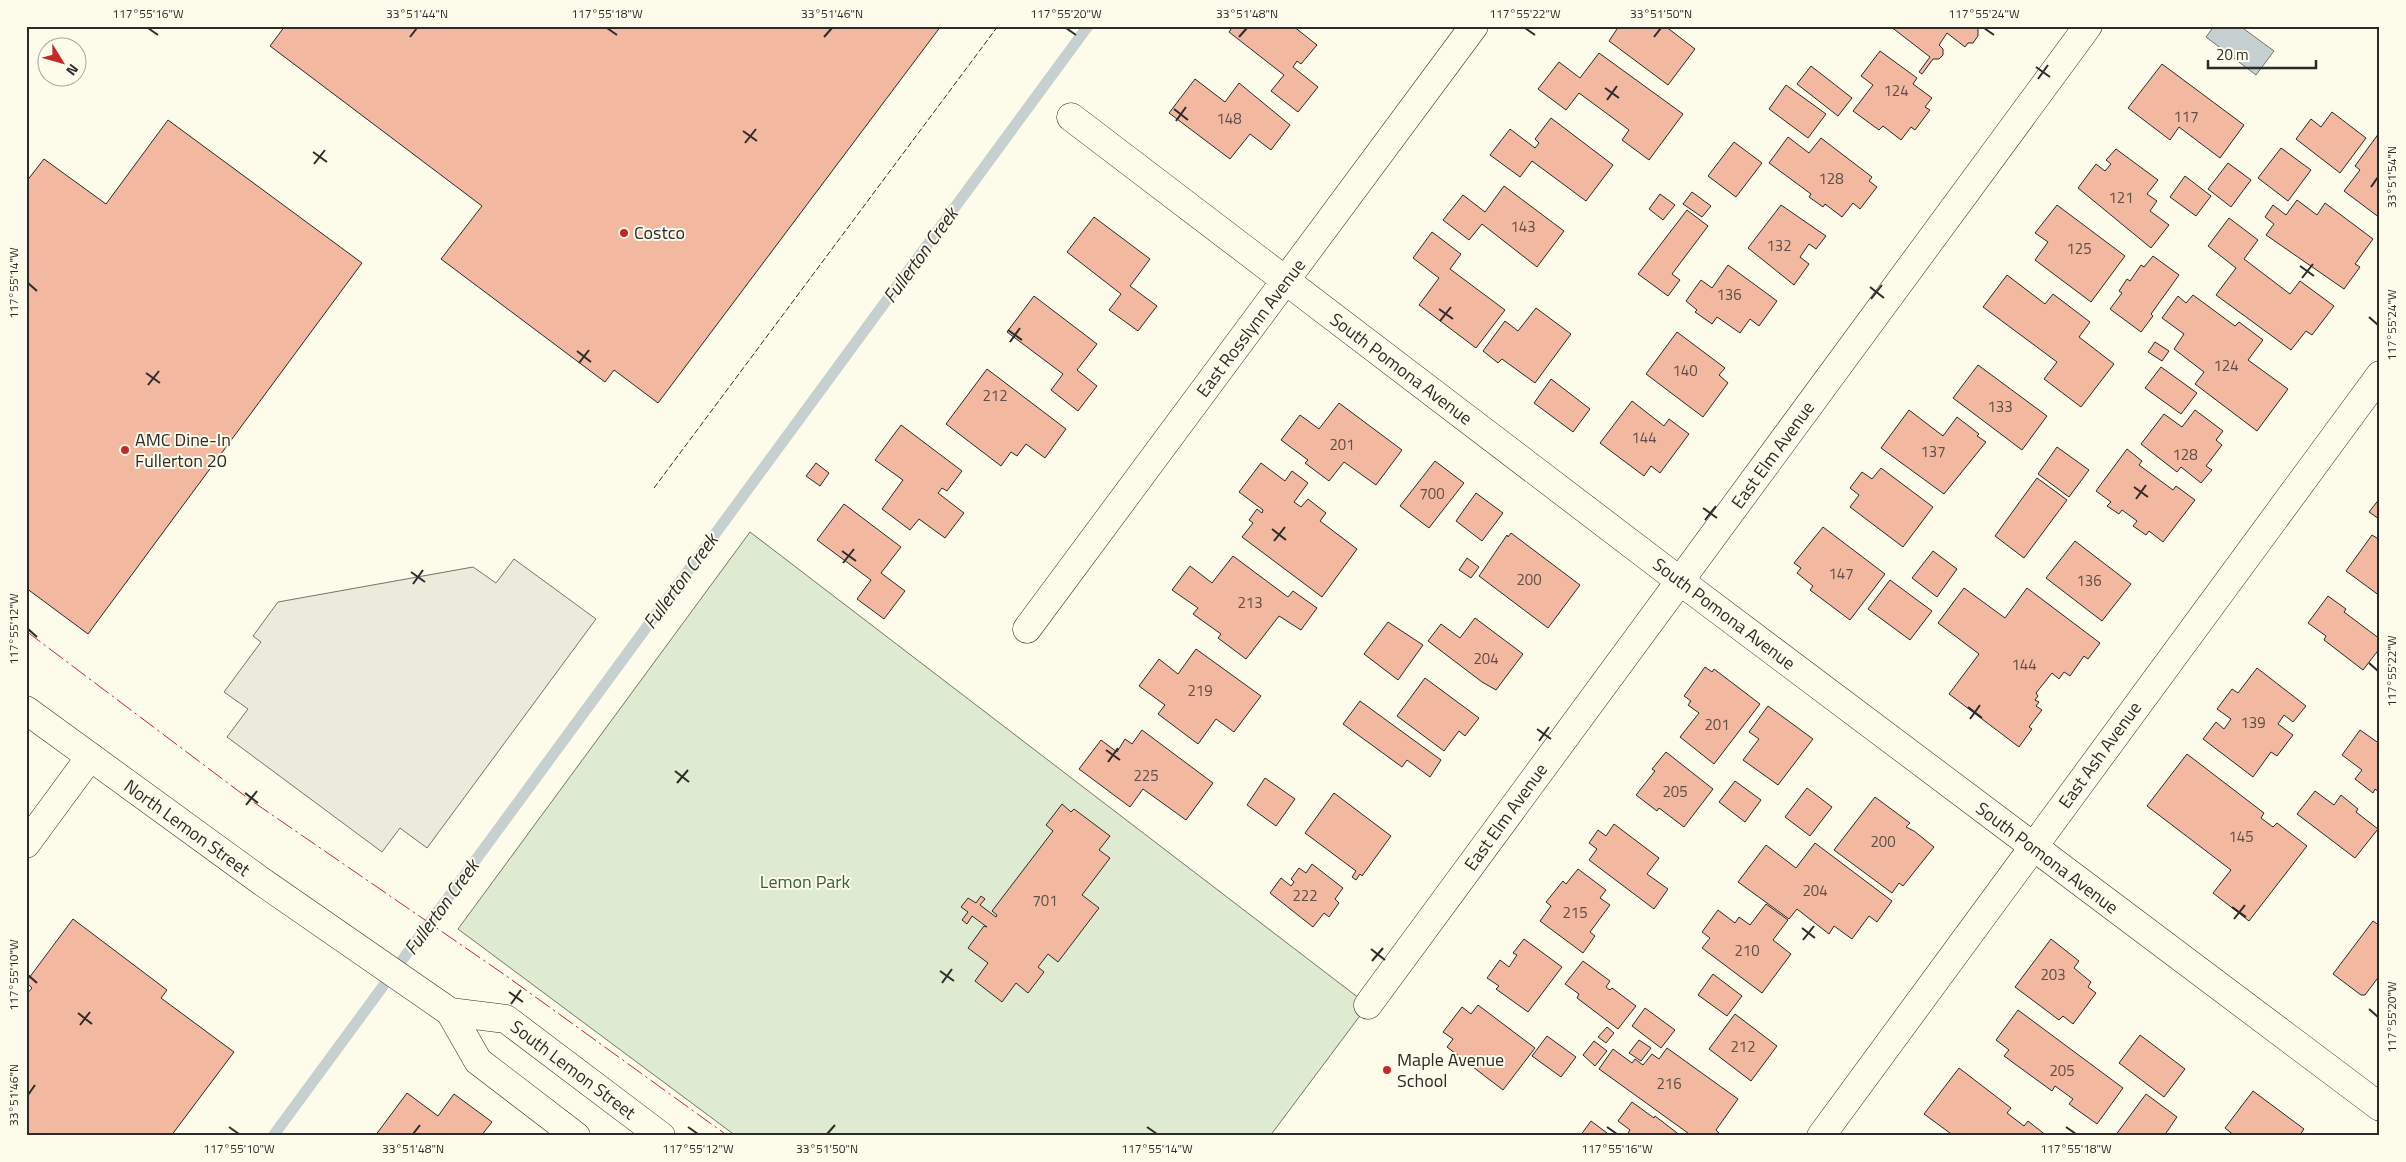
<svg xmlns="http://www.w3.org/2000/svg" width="2406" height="1162" font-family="'Titillium Web',sans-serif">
	<rect width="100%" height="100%" fill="#fdfbea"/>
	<polygon fill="#deebd1" stroke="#74746e" points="750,532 1368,1005 1270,1136 736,1136 458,929"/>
	<polygon fill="#eceadb" stroke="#74746e" points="514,559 596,619 427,848 400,828 382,852 227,737 248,709 224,692 261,642 253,636 278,602 473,567 496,583"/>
	<polygon fill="#c7d0d0" stroke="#74746e" points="2214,26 2240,26 2274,51 2256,75 2206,37"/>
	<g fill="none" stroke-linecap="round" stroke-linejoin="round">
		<polyline stroke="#c7d0d0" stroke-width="11" points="273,1136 1088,26"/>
	</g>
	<g fill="#f2b8a0" stroke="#2b2b2b">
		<polygon points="285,26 941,26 658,403 614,370 605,382 441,259 482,206 270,46"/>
		<polygon points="1233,26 1293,26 1317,45 1301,64 1297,61 1293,67 1318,87 1298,112 1271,91 1284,75 1229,32"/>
		<polygon points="1619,26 1665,26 1695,49 1668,85 1609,41"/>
		<polygon points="1890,26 1975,26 1978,29 1978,36 1973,43 1968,43 1965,47 1947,33 1939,45 1943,49 1943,55 1939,59 1933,59 1922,74 1919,72 1930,57"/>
		<polygon points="1880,51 1917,78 1913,84 1932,98 1925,107 1930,110 1915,130 1911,127 1901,140 1883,126 1879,130 1853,111 1873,85 1861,76"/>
		<polygon points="1599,53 1683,114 1649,160 1622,140 1629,130 1579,93 1566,110 1538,89 1559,62 1580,78"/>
		<polygon points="2162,64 2244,125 2220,158 2179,127 2170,140 2128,108"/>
		<polygon points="1811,66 1852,98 1838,116 1797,84"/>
		<polygon points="1195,79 1225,102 1239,83 1290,125 1271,150 1250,134 1230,159 1169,113"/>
		<polygon points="1786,85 1826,114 1808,138 1769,109"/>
		<polygon points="2332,112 2366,138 2340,173 2296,139 2311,119 2321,127"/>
		<polygon points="1551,118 1613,165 1586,201 1532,161 1520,177 1490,155 1510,129 1535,148 1539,143 1535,139"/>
		<polygon points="168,120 362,263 88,634 26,588 26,312 29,308 26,306 26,182 44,159 106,204"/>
		<polygon points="2379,133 2380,134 2380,218 2344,191 2360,170 2355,166"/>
		<polygon points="1788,137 1809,153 1821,138 1872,177 1869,181 1877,187 1860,209 1853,203 1842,217 1825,204 1823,207 1809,197 1811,194 1769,163"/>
		<polygon points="1734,142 1762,163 1736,197 1708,176"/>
		<polygon points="2281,148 2311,170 2288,201 2258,178"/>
		<polygon points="2116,149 2158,180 2147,194 2157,201 2150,211 2169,225 2151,248 2078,188 2096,164 2105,171 2111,164 2106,160"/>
		<polygon points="2228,163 2251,180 2231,207 2208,189"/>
		<polygon points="2185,176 2211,196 2196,216 2170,197"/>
		<polygon points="1504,186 1564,231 1537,267 1482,224 1469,240 1443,220 1463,195 1485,212"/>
		<polygon points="1692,192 1711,206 1702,217 1683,204"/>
		<polygon points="1660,194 1675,205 1663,220 1649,209"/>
		<polygon points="2297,200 2317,215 2325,203 2373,239 2355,264 2360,267 2344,289 2266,235 2274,224 2265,217 2273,205 2286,215"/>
		<polygon points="1781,205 1826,236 1816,249 1809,244 1800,257 1809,264 1794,285 1748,248"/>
		<polygon points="2057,205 2125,256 2091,302 2035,260 2048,242 2035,233"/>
		<polygon points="1687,210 1708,226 1672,274 1680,280 1668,296 1638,274"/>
		<polygon points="1094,217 1150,259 1130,286 1157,306 1138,331 1109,310 1121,294 1067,252"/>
		<polygon points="2229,218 2258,240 2244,259 2290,294 2300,281 2334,306 2312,335 2306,331 2291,350 2216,295 2236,268 2208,246"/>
		<polygon points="1432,232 1461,254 1450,269 1505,310 1476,348 1419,305 1439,278 1413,258"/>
		<polygon points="2153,256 2179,275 2151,314 2153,316 2141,332 2110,309 2122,293 2119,291 2127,279 2130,281 2141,265 2144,267"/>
		<polygon points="1728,265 1777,301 1759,326 1750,319 1740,333 1717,317 1712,324 1695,312 1697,310 1686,301 1701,280 1712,288"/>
		<polygon points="2007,275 2045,304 2053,294 2090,322 2079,337 2114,364 2081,407 2044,379 2057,362 1983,307"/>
		<polygon points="2193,295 2235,326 2239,322 2263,340 2248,360 2288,389 2257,431 2195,384 2204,372 2174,349 2184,334 2162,318 2178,296 2186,303"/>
		<polygon points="1034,296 1097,344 1077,370 1097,386 1078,411 1051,390 1063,374 1007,332"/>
		<polygon points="1536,308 1571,334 1535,383 1502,359 1498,363 1483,351 1505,321 1518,331"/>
		<polygon points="1677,332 1725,368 1719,375 1728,383 1703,417 1646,374"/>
		<polygon points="2155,342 2169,351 2162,361 2148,352"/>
		<polygon points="1978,365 2047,416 2022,450 1953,398"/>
		<polygon points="2161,367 2197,393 2181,414 2145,388"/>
		<polygon points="987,369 1066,429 1045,458 1026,444 1017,456 1011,452 1001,466 946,424"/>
		<polygon points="1551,379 1590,409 1573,432 1534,403"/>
		<polygon points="1632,401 1664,426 1669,419 1689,434 1660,473 1651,466 1644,476 1600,443"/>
		<polygon points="1339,403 1402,450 1376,485 1344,462 1329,481 1305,463 1308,460 1281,440 1300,415 1319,429"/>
		<polygon points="1909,410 1943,436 1957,417 1979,434 1977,436 1986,442 1944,494 1881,448"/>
		<polygon points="2195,410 2223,431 2216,440 2222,445 2206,466 2212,470 2201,483 2181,467 2177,472 2141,444 2164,414 2182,427"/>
		<polygon points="901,425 962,471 947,491 942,488 938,493 964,513 945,538 919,519 910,530 882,509 903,480 875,460"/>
		<polygon points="2057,447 2089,470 2069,497 2038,474"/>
		<polygon points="2127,449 2142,461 2139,465 2173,490 2176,486 2195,500 2163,542 2149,531 2146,535 2133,526 2137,521 2122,510 2119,514 2107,506 2111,502 2096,491"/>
		<polygon points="1435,461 1464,483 1429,528 1400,506"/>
		<polygon points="816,463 829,473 820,486 806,476"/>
		<polygon points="1261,463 1285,481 1292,471 1308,483 1294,502 1301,507 1308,499 1326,513 1320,521 1357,549 1322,597 1242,537 1253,523 1249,520 1257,509 1262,513 1263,510 1239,492"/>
		<polygon points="1881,468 1933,507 1903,547 1850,507 1859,495 1850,488 1862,472 1872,479"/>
		<polygon points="2037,478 2067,500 2024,558 1995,536"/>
		<polygon points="1476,493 1503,513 1482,541 1456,521"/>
		<polygon points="2380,498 2380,519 2379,519 2369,512"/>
		<polygon points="844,504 901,547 881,573 905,591 884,619 857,599 871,580 817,540"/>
		<polygon points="1823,527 1885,574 1850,620 1810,590 1813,586 1797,573 1801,568 1794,563"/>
		<polygon points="1511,533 1580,585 1548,628 1479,576 1507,535 1508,537"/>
		<polygon points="2372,535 2380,540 2380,596 2346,571"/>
		<polygon points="2075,541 2131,584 2102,621 2046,578"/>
		<polygon points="1933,551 1957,569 1937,597 1912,578"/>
		<polygon points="1233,556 1288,597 1293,591 1317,608 1301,630 1279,616 1246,659 1218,638 1221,634 1193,614 1198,608 1172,590 1190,566 1212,583"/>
		<polygon points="1467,558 1479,567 1471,578 1459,570"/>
		<polygon points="1890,580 1932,611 1910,640 1868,609"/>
		<polygon points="1964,588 2005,618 2027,588 2100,643 2088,659 2084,656 2070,676 2064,672 2059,679 2052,673 2036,693 2038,696 2035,700 2039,702 2036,706 2042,710 2029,727 2032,729 2019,747 1949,694 1979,654 1938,623"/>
		<polygon points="2328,596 2346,609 2344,612 2380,639 2380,648 2363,670 2324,640 2326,636 2308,623"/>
		<polygon points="1475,618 1523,654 1496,690 1482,682 1428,641 1441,624 1460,638"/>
		<polygon points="1388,622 1423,645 1398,680 1364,654"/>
		<polygon points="1196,649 1261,696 1234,732 1216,719 1198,744 1158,714 1165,705 1139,686 1159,659 1178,674"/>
		<polygon points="1705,667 1712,672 1714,669 1760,704 1714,764 1680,737 1699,713 1688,705 1691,701 1684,696"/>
		<polygon points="2257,668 2306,706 2293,722 2284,715 2278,724 2293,735 2277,756 2271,752 2253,777 2203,739 2216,722 2224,729 2231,719 2217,709 2232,689 2238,693"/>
		<polygon points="1425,678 1479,718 1465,736 1459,731 1444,751 1397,716"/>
		<polygon points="1360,701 1441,760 1430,777 1407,760 1402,767 1343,724"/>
		<polygon points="1768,706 1813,739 1778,785 1743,760 1759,739 1749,732"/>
		<polygon points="1142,730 1213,783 1186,820 1143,789 1130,807 1079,769 1101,740 1117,752 1125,739 1132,744"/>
		<polygon points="2360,730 2380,744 2380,793 2375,789 2373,793 2355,779 2362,770 2342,755"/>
		<polygon points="1666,752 1713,789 1684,827 1659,808 1657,811 1636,795 1655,771 1652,769"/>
		<polygon points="2187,754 2264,813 2261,818 2273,827 2277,823 2307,846 2249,921 2213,893 2231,870 2147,806"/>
		<polygon points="1265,778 1295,799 1276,826 1247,805"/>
		<polygon points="1735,781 1761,800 1745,822 1719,802"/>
		<polygon points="1807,788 1832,807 1810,836 1785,817"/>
		<polygon points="2315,791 2334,805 2341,795 2358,809 2356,812 2378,829 2355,858 2297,814"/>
		<polygon points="1334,793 1391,836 1362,876 1360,874 1356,880 1352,877 1356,871 1305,833"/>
		<polygon points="1875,797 1910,823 1906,827 1914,831 1934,847 1903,886 1899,883 1892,893 1834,850"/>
		<polygon points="1062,804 1071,812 1074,809 1110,836 1099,850 1110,858 1082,895 1099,908 1058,962 1048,954 1038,967 1044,972 1028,993 1016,983 1002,1002 975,981 988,963 968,948 984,926 987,927 972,916 967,924 962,920 968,912 961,907 968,898 976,903 981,896 985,899 980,905 996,917 997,915 992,911 1053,831 1046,825"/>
		<polygon points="1614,824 1659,858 1647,874 1668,889 1654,909 1589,860 1597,849 1589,843 1598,830 1606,836"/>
		<polygon points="1815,843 1892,901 1877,922 1869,916 1852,939 1834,926 1829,934 1797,909 1789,919 1738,882 1766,845 1796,868"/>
		<polygon points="1312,864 1343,888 1335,899 1339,903 1329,917 1324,913 1313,927 1270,893 1281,878 1291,886 1294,882 1291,879 1299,868 1306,873"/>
		<polygon points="1578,869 1606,890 1600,898 1610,905 1590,932 1595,936 1583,953 1540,921 1551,906 1546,902 1563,881 1566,884"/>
		<polygon points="1766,904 1788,920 1773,940 1791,954 1762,993 1702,948 1710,938 1702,932 1718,910 1735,923 1739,917 1750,925"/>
		<polygon points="73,919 167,990 161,998 234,1052 171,1136 26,1136 26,995 32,988 26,982"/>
		<polygon points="2373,921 2380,926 2380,975 2365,995 2361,995 2333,974"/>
		<polygon points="1524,939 1562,967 1528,1012 1496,989 1499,986 1487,978 1500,960 1509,967 1517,955 1513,953"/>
		<polygon points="2051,939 2079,961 2074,968 2091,982 2088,987 2096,993 2073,1024 2063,1016 2059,1020 2015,987"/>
		<polygon points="1583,961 1610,981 1606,987 1610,990 1612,988 1636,1006 1618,1029 1577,998 1579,994 1565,984"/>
		<polygon points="1713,974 1742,996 1727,1016 1698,995"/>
		<polygon points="1478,1005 1535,1048 1503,1090 1447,1047 1453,1039 1443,1032 1462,1007 1471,1014"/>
		<polygon points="1645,1008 1675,1030 1661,1048 1632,1026"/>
		<polygon points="2018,1010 2123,1088 2097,1124 2069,1104 2073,1099 2055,1086 2052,1091 2004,1056 2009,1050 1996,1040"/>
		<polygon points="1735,1014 1777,1046 1751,1081 1709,1049"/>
		<polygon points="1607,1027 1614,1033 1606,1043 1598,1037"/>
		<polygon points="2140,1035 2185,1069 2164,1097 2119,1063"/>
		<polygon points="1547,1036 1576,1057 1561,1077 1532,1056"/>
		<polygon points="1639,1040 1651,1048 1641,1061 1629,1053"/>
		<polygon points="1594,1041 1607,1051 1595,1066 1583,1055"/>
		<polygon points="1667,1048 1738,1099 1716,1130 1722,1136 1692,1136 1599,1069 1613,1049 1632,1063 1635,1059 1643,1065 1652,1054 1659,1059"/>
		<polygon points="1959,1068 2011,1108 2007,1113 2024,1126 2028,1121 2047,1136 1954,1136 1924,1114"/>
		<polygon points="2253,1091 2304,1129 2299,1136 2235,1136 2225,1128"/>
		<polygon points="407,1093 438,1116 454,1094 492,1122 481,1136 375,1136"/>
		<polygon points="2146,1094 2177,1117 2164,1136 2115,1136"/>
		<polygon points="1632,1102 1654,1118 1655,1116 1681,1136 1626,1136 1630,1130 1618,1121"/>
		<polygon points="1591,1121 1611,1136 1580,1136"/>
	</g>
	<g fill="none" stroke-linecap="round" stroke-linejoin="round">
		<defs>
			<g id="minor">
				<polyline points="1071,117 1680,581 2380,1107"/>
				<polyline points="1027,629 1474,26"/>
				<polyline points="26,710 261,881 450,1012 478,1061 576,1136"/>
				<polyline points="26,844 90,757"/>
				<polyline points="1368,1005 2088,26"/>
				<polyline points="450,1012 506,1019 661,1136"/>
				<polyline points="1821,1136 2380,375"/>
			</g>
		</defs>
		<use href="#minor" stroke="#2b2b2b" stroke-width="29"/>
		<use href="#minor" stroke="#fdfbea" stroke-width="28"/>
		<polyline stroke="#2b2b2b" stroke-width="1" stroke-dasharray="6 2.5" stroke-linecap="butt" points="654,488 998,26"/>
		<polyline stroke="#c62828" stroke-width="1" stroke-dasharray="18 4 2.5 4" stroke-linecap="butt" points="26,631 249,799 505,975 728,1136"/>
	</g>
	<path fill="none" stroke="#2b2b2b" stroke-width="2" d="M148,28L158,35M607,28L617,35M1066,28L1076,35M1525,28L1535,35M1984,28L1994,35M410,37L417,28M824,37L832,28M1239,37L1247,28M1654,37L1661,28M2036,67L2050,77M2038,79L2048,65M1605,88L1619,98M1607,100L1617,86M1174,109L1188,120M1176,121L1186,107M743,131L757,141M745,143L756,129M313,152L327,162M314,164L325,150M2371,187L2378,177M2300,266L2314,276M2302,278L2313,264M28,283L37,291M1870,287L1884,298M1871,299L1882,285M1439,309L1453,319M2369,317L2378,325M1440,321L1451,307M1008,330L1022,340M1010,342L1020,328M577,351L591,362M579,363L589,350M146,373L160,383M148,385L159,371M2134,487L2148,497M2136,499L2146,485M1703,508L1717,518M1705,520L1716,506M1272,529L1286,540M1274,541L1285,527M842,551L856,561M843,563L854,549M411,572L425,582M413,584L423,570M28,629L37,637M2369,663L2378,671M1968,707L1982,718M1970,719L1980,705M1537,729L1551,739M1539,741L1549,727M1106,750L1120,760M1108,762L1118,748M675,771L689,782M677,783L688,770M245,793L258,803M246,805L257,791M2232,907L2246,917M2234,919L2245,905M1802,928L1815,938M1803,940L1814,926M1371,949L1385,960M1372,961L1383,948M940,971L954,981M28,975L37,983M942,983L952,969M509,992L523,1002M511,1004L521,990M2369,1009L2378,1017M78,1013L92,1024M80,1025L90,1012M28,1095L35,1085M229,1127L239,1134M688,1127L698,1134M1147,1127L1157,1134M1607,1127L1617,1134M2066,1127L2076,1134M413,1134L420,1125M827,1134L835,1125"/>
	<g fill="#c62828" stroke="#fdfbea" stroke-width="2">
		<circle cx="624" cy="233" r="5"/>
		<circle cx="125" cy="450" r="5"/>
		<circle cx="1387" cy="1070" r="5"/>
	</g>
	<g text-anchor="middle" stroke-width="4" stroke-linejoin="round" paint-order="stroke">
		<g font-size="15" fill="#5d4e48">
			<text x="1896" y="96">124</text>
			<text x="2186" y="122">117</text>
			<text x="1229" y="124">148</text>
			<text x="1831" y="184">128</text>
			<text x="2121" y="203">121</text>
			<text x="1523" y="232">143</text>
			<text x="1779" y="251">132</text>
			<text x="2079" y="254">125</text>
			<text x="1729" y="300">136</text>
			<text x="2226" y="371">124</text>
			<text x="1685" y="376">140</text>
			<text x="995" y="401">212</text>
			<text x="2000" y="412">133</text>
			<text x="1644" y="443">144</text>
			<text x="1342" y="450">201</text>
			<text x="1933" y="457">137</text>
			<text x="2185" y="460">128</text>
			<text x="1432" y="499">700</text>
			<text x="1841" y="579">147</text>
			<text x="1529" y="585">200</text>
			<text x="2089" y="586">136</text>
			<text x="1250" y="608">213</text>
			<text x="1486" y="664">204</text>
			<text x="2024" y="670">144</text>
			<text x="1200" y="696">219</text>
			<text x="2253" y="728">139</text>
			<text x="1717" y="730">201</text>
			<text x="1146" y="781">225</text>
			<text x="1675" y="797">205</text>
			<text x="2241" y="842">145</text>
			<text x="1883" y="847">200</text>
			<text x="1815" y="896">204</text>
			<text x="1305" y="901">222</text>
			<text x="1045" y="906">701</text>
			<text x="1575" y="918">215</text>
			<text x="1747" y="956">210</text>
			<text x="2053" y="980">203</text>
			<text x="1743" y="1052">212</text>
			<text x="2062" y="1076">205</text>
			<text x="1669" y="1089">216</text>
		</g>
		<g font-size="18" fill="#2b2b2b" stroke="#fdfbea" text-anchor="start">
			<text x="634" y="239">Costco</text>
			<text x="135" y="446">AMC Dine-In<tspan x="135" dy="21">Fullerton 20</tspan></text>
			<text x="1397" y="1066">Maple Avenue<tspan x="1397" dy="21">School</tspan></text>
		</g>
		<g font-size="18" fill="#2b2b2b" stroke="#fdfbea">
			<text transform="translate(1251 328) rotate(-53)" y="6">East Rosslynn Avenue</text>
			<text transform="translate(1401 369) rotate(37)" y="6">South Pomona Avenue</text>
			<text transform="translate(1773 455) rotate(-54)" y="6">East Elm Avenue</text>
			<text transform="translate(1724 614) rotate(37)" y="6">South Pomona Avenue</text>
			<text transform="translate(2100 755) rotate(-54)" y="6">East Ash Avenue</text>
			<text transform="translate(1506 817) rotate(-54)" y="6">East Elm Avenue</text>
			<text transform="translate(187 828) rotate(36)" y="6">North Lemon Street</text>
			<text transform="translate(2047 858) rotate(37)" y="6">South Pomona Avenue</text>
			<text transform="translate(573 1070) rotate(37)" y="6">South Lemon Street</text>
		</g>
		<g font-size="18" fill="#34623c" stroke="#fdfbea">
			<text x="805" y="888">Lemon Park</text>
		</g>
		<g font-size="19" font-style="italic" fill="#2b2b2b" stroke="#fdfbea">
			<text transform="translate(920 255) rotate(-54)" y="7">Fullerton Creek</text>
			<text transform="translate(680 581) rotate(-54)" y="7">Fullerton Creek</text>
			<text transform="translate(441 907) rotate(-54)" y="7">Fullerton Creek</text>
		</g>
	</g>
	<rect width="2406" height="1162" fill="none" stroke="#fdfbea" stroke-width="55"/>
	<g transform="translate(62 62) rotate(127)"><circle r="24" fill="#fdfbea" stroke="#a9a89e"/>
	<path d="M0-4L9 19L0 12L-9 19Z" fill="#c62828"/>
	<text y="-8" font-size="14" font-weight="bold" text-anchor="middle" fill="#2b2b2b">N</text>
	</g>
	<path d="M2208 60v8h108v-8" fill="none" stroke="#2b2b2b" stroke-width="2.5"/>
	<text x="2216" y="60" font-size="15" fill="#2b2b2b" stroke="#fdfbea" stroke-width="4" paint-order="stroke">20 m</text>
	<rect x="28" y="28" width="2350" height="1106" fill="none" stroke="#2b2b2b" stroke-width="2"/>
	<g font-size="12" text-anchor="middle" fill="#2b2b2b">
		<text x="148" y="18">117°55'16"W</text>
		<text x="417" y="18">33°51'44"N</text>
		<text x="607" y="18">117°55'18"W</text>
		<text x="832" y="18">33°51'46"N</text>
		<text x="1066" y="18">117°55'20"W</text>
		<text x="1247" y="18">33°51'48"N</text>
		<text x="1525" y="18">117°55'22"W</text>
		<text x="1661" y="18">33°51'50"N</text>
		<text x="1984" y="18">117°55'24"W</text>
		<text transform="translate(2392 177) rotate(-90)" y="4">33°51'54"N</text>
		<text transform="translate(14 283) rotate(-90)" y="4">117°55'14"W</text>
		<text transform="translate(2392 325) rotate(-90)" y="4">117°55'24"W</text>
		<text transform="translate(14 629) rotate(-90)" y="4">117°55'12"W</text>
		<text transform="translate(2392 671) rotate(-90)" y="4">117°55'22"W</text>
		<text transform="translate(14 975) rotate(-90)" y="4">117°55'10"W</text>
		<text transform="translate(2392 1017) rotate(-90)" y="4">117°55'20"W</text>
		<text transform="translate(14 1095) rotate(-90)" y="4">33°51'46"N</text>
		<text x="239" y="1153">117°55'10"W</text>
		<text x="413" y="1153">33°51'48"N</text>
		<text x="698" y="1153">117°55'12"W</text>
		<text x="827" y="1153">33°51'50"N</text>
		<text x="1157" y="1153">117°55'14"W</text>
		<text x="1617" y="1153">117°55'16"W</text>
		<text x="2076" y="1153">117°55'18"W</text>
	</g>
</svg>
